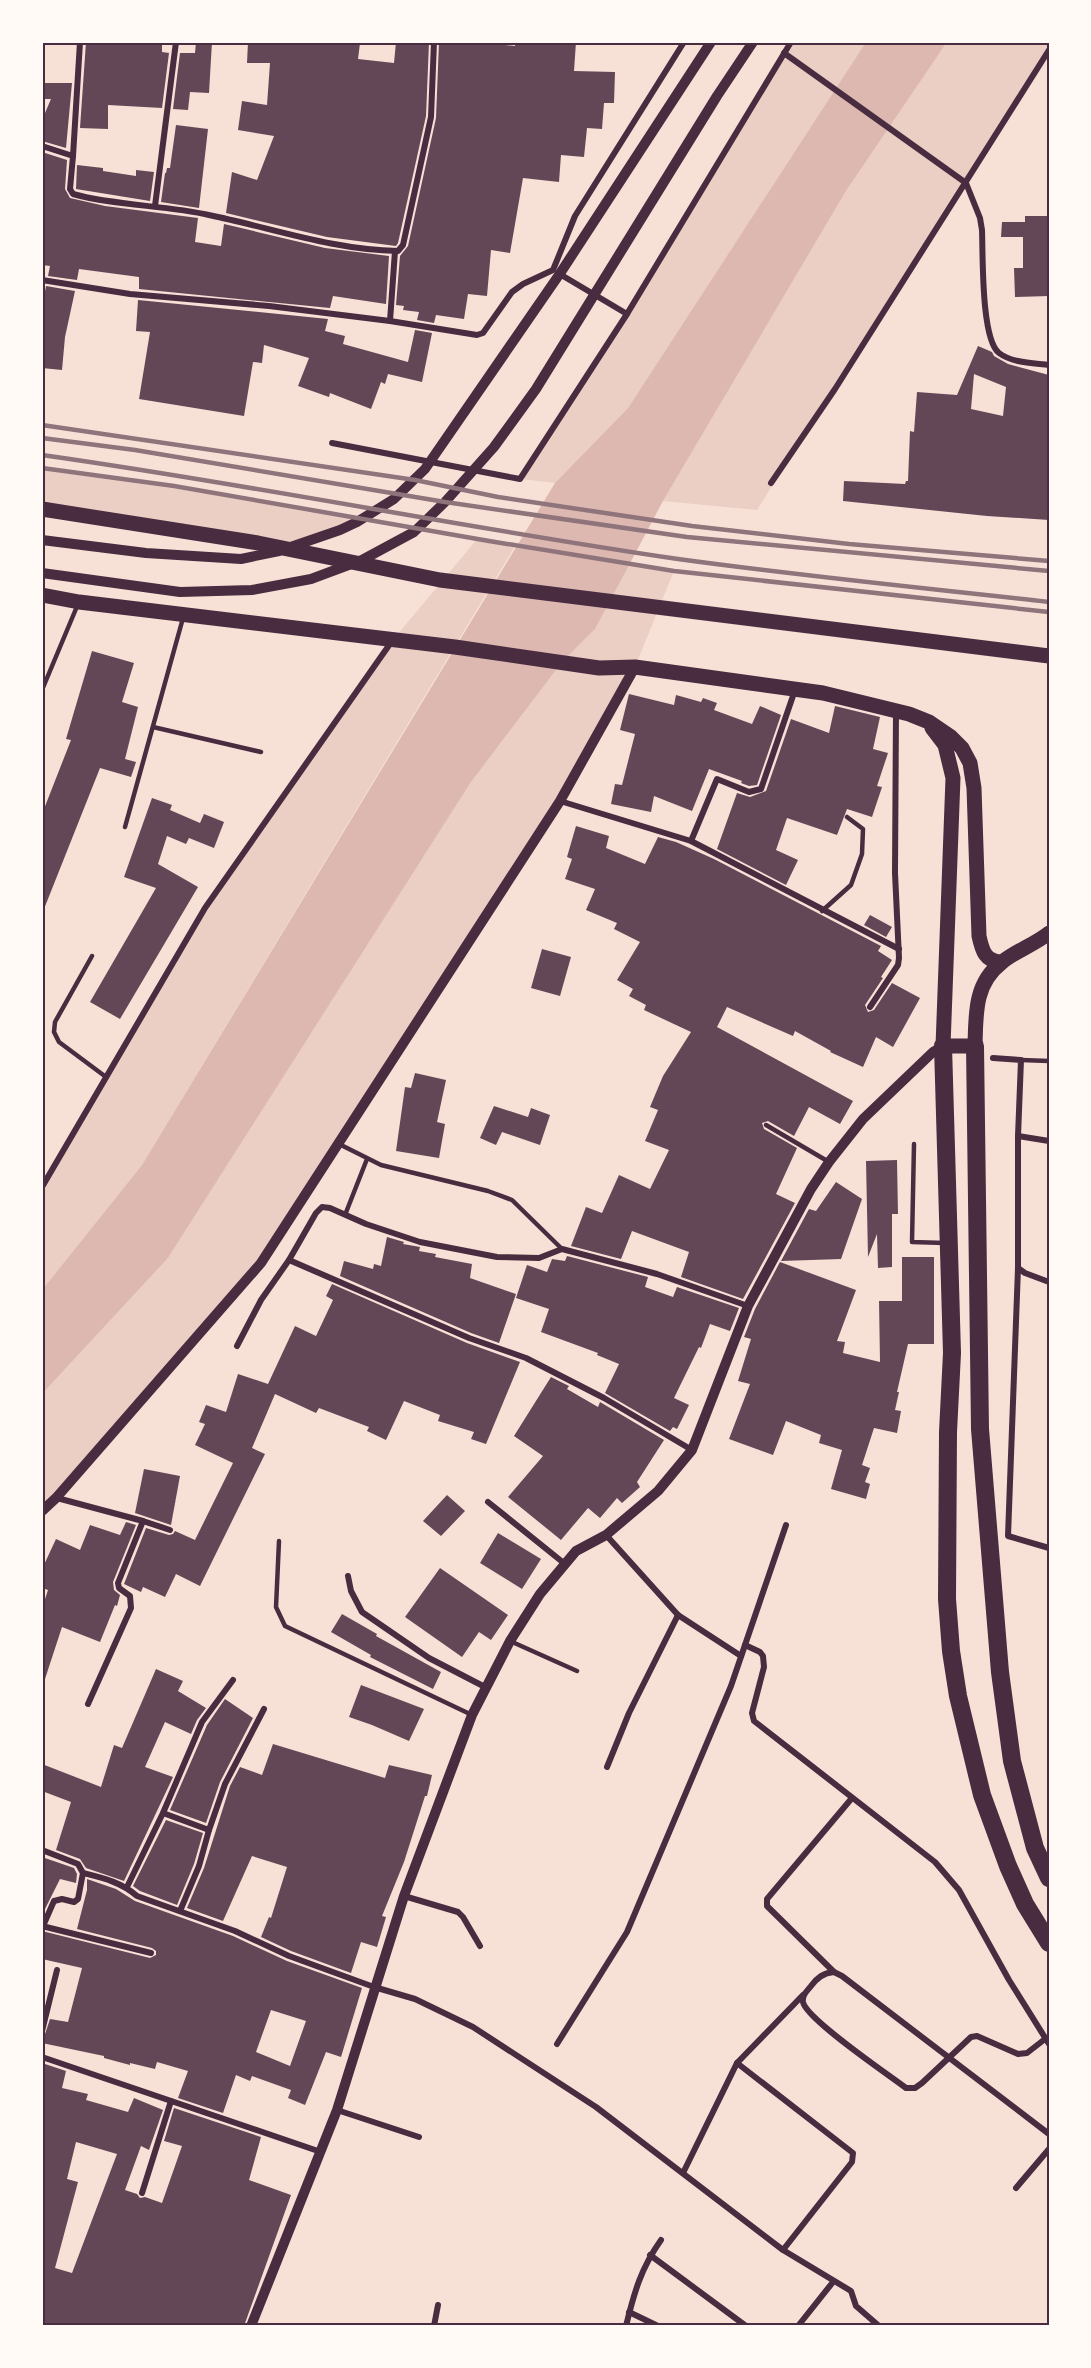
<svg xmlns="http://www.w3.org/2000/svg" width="1091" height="2368" font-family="'IBM Plex Serif',serif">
	<rect width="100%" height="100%" fill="#f7e1d7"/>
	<g fill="#ebcfc5">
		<polygon points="791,42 866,42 628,408 555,483 520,479 543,445"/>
		<polygon points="947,42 1049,42 1049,50 757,510 663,501 846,191"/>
		<polygon points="42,468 364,518 286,549 42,509"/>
		<polygon points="479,537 517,543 142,1165 42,1290 42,1187 205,908 392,641"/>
		<polygon points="629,563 674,571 635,667 560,801 262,1261 42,1511 42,1394 168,1258 471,782 562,662 595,629"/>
	</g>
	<polygon fill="#dcb8b0" points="866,42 947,42 846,191 663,501 595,629 562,662 471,782 168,1258 42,1394 42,1290 142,1165 555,483 628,408"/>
	<g fill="#644757" fill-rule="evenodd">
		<polygon points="86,42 162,42 162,52 169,53 162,108 108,105 108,129 80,128"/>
		<polygon points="196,42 212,42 209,93 190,92 188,110 173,109 180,53 195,53"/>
		<polygon points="248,42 360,43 358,59 394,63 396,42 429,42 426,116 398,243 396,246 327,237 226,213 232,172 257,180 274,136 238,130 242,101 267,105 270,63 247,63"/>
		<polygon points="439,42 476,42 515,46 515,42 576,42 574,71 615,72 614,103 604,103 602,129 587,128 584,157 561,155 559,182 523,178 510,253 491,250 487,296 468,294 464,319 436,315 434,323 417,320 419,312 403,310 404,306 396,305 400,256 408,246 436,118"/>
		<polygon points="42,83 72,83 66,148 42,141 42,120 51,99 42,99"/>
		<polygon points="176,125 208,129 199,208 161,202 165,173 166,173 167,168 170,168"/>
		<polygon points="42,152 67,160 65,189 70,198 105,206 198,218 195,242 221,246 224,224 325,248 389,256 386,304 333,296 330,308 139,289 139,277 79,269 77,280 48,276 50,266 42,265"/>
		<polygon points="77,165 103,168 103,171 136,176 136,170 154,172 150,201 76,189"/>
		<polygon points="1025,216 1049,216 1049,296 1015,297 1014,268 1023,268 1023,237 1001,237 1002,222 1025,222"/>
		<polygon points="46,286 75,291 65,337 62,370 42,368 44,321 42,321 42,307"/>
		<polygon points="138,300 328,319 325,331 345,336 343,344 408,362 415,330 432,333 422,382 388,374 385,384 381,382 371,409 330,393 329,397 298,386 309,358 264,345 262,363 253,362 244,416 139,399 150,332 136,331"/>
		<path d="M978,346L992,352L994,356L1008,364L1049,375V520L987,516L843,501L844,481L905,484L906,481H908L910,431L914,432L917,392L957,395ZM974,374L1006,387L1003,416L971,409Z"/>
		<polygon points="92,651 134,663 122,702 138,707 125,759 136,762 131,777 100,768 42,914 42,814 71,740 66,739"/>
		<polygon points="629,694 674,705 676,695 701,702 703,698 717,703 714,710 752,724 760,706 781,715 757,785 749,786 741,783 742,781 709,769 692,811 654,796 651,812 611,804 615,784 622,785 635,734 620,730"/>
		<polygon points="835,706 880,717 873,749 888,753 877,786 882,787 872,817 847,809 837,835 787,818 776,850 798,860 786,885 717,849 737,793 750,797 766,791 791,719 829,733"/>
		<polygon points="152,798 172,805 170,810 200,823 204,814 224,822 214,848 189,838 186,844 167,836 158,864 198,887 120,1019 90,1002 156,888 124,877"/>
		<polygon points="576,826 609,836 606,848 645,864 658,837 676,842 714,859 881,946 878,951 892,960 881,977 883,978 865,1005 868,1012 874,1010 892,983 920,998 893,1047 876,1037 863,1067 830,1052 831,1051 795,1031 793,1036 727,1007 717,1027 853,1101 840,1124 809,1107 794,1136 768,1121 762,1123 764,1129 797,1148 776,1194 795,1203 743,1299 681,1277 689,1252 632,1231 621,1259 571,1246 586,1207 602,1213 619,1175 650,1189 669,1150 645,1141 658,1110 650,1107 663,1076 691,1032 644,1010 646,1005 629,996 633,989 617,980 640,942 614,929 617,923 586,910 595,889 565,879 572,859 567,857"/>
		<polygon points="870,915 892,927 886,937 864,925"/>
		<polygon points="542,949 571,957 560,996 531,988"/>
		<polygon points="415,1073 446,1080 437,1122 445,1124 439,1158 396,1151 405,1087 411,1088"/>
		<polygon points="494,1106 528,1117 531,1108 550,1115 540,1145 502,1132 496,1145 480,1138"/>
		<polygon points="897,1160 898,1214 892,1214 892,1267 878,1268 877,1234 868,1257 866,1161"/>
		<polygon points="836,1182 862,1199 841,1259 781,1261 809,1209 816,1211"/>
		<polygon points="387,1237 404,1242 403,1244 420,1247 419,1251 436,1254 435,1257 472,1264 470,1278 516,1294 499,1343 471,1333 340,1276 344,1261 373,1269 374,1264 381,1266"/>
		<polygon points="567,1256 648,1277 645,1287 673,1297 677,1287 739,1308 730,1331 710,1324 701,1348 699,1347 674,1398 689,1405 677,1429 673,1427 670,1431 605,1393 619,1364 597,1355 598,1353 541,1332 549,1309 516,1298 527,1265 547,1272 552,1259 565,1261"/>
		<polygon points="902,1257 934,1257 934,1344 908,1344 897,1392 899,1392 895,1410 901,1411 897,1433 874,1428 862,1465 870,1468 865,1482 870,1484 866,1499 831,1489 842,1450 819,1443 821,1435 786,1421 773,1455 729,1439 750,1384 738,1381 751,1339 744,1337 755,1309 780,1262 856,1290 837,1341 845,1342 843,1353 880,1362 879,1301 902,1301"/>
		<polygon points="332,1284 467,1343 520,1362 486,1444 471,1439 474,1432 438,1421 440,1415 404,1401 386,1440 367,1431 369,1427 319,1408 316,1413 275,1394 252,1448 265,1454 200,1586 176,1574 165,1597 143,1587 141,1592 124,1584 146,1528 169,1535 173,1534 175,1531 195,1540 233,1463 195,1445 205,1424 199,1422 206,1405 226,1412 238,1374 268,1384 295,1326 316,1336 333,1300 326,1296"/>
		<polygon points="551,1377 569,1386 567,1389 598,1407 600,1402 664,1440 637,1482 640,1487 622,1503 617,1498 600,1518 588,1508 561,1540 508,1497 543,1456 514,1436"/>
		<polygon points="144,1469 180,1476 171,1525 135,1513"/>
		<polygon points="447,1495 465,1511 441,1536 423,1521"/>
		<polygon points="126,1522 136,1525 113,1582 114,1590 120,1595 117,1606 115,1605 100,1642 62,1627 45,1679 42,1679 42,1608 48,1590 42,1588 42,1569 56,1539 80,1550 90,1525 120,1535"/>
		<polygon points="498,1533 541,1559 522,1589 480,1563"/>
		<polygon points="440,1568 508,1615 491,1640 479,1632 462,1657 405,1617"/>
		<polygon points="342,1614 377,1634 376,1636 441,1672 433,1689 370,1657 371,1655 331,1632"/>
		<polygon points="156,1669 183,1681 178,1691 206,1708 197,1720 191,1734 165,1722 145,1767 173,1777 124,1881 86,1868 80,1859 56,1850 71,1802 42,1791 42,1764 101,1787 114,1745 122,1748"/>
		<polygon points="361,1685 424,1709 409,1741 372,1725 349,1717"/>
		<polygon points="225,1699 253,1718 220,1782 206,1823 170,1810 207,1725"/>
		<polygon points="273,1744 385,1778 389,1765 432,1775 427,1796 425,1796 404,1862 382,1916 386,1917 377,1947 361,1942 351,1973 291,1951 261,1937 269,1917 271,1918 287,1867 252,1856 223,1921 187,1908 204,1868 230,1786 240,1767 262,1775"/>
		<polygon points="166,1820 203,1833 194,1864 177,1905 140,1891 133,1886"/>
		<polygon points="42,1857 74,1868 77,1874 76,1883 60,1879 42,1915"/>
		<path d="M87,1879L116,1889L135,1901L233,1936L287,1961L362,1988L341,2057L326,2052L305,2105L288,2098L291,2090L252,2076L250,2081L236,2075L223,2113L178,2098L188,2071L157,2062L155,2069L130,2063V2065L104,2058V2056L42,2043L50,2019L68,2022L82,1968L42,1959V1931L150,1958L156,1955V1951L152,1948L77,1929L87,1890ZM271,2010L306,2021L290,2066L256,2052Z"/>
		<path d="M42,2063L66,2071L62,2088L88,2094L86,2100L128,2112L134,2098L163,2110L149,2150L141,2146L125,2190L137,2194L140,2198L145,2197L162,2203L182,2146L164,2141L174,2108L261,2137L249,2180L291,2195L244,2326H42ZM76,2142L117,2154L72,2273L55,2268L78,2182L67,2179Z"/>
	</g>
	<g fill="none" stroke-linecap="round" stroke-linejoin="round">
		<g stroke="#4a2c40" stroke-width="4.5">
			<polyline points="42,690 78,604"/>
			<polyline points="153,727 261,752"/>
			<polyline points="125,827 183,618"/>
			<polyline points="822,911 851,885 862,854 863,829 847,817"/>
			<polyline points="92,956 55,1022 54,1032 59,1042 106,1077"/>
			<polyline points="1021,1060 1049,1061"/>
			<polyline points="766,1125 829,1162"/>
			<polyline points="339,1144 381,1165 488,1191 512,1200 562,1249"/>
			<polyline points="914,1144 912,1242 945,1243"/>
			<polyline points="345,1215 367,1159"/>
			<polyline points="279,1541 276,1607 285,1626 472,1715"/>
			<polyline points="510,1641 577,1671"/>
		</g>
		<g stroke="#4a2c40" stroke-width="6">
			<path d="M784,53L966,183L980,218L982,230C983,255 981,339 999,353C1012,363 1034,363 1049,365"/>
			<path d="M42,146L73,156L70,189L73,194C115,206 166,205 209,215C272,228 333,250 398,251L403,245L431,117L434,42"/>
			<polyline points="73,156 80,42"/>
			<polyline points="155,206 176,42"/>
			<polyline points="558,273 627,314"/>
			<polyline points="42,280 130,294 269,306 390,321 477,335 483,333 512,292 523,284 553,270 575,216 684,42"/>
			<polyline points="390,321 395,251"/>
			<polyline points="332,443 520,479 627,314 791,42"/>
			<polyline points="771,483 835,389 1049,50"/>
			<polyline points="560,801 691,841 899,949"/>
			<polyline points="691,841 717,779 749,792 761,789 795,690"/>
			<polyline points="870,1007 898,965 899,958 895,873 896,710"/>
			<polyline points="993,1058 1021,1060 1018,1136 1018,1268 1008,1536 1049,1548"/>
			<polyline points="1018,1136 1049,1141"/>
			<polyline points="42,1187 205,908 392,641"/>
			<polyline points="289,1260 469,1338 526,1358 604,1398 692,1450"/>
			<polyline points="1018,1268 1025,1273 1049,1282"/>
			<polyline points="237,1346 261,1300 289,1260 316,1213 322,1207 330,1208 366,1224 420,1242 497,1257 539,1258 562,1249 657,1274 748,1306"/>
			<polyline points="57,1498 143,1521 170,1530"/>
			<polyline points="488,1502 565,1564"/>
			<polyline points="606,1535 678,1615 741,1656"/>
			<polyline points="348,1576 351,1591 362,1612 429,1658 485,1687"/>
			<polyline points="745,1645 760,1652 763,1656 764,1667 752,1713 754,1721 935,1862 959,1890 1009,1980 1049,2044"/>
			<polyline points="88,1704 131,1608 130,1596 119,1588 118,1583 143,1521"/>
			<polyline points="607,1767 629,1713 678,1615"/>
			<polyline points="852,1798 767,1899 767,1906 834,1972 842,1976 1049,2134"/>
			<polyline points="163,1813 209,1830 225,1784 264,1709"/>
			<path d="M42,1850L78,1864L83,1873C103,1878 121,1882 137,1896L235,1931L289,1956L374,1987L415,1999L473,2027L596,2107L783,2250L851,2291L856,2306L879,2326"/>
			<polyline points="127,1887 163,1813 202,1722 233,1680"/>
			<polyline points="404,1896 458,1912 463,1917 480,1946"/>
			<polyline points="180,1911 199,1866 209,1830"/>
			<polyline points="42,1926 151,1953"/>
			<polyline points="43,1926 54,1901 62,1899 74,1902 78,1899 83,1873"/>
			<path d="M834,1972C823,1973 817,1978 811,1986C807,1991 802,1995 803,2002C806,2019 889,2075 906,2088H915L922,2083L971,2037L977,2036L1018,2054L1027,2053L1045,2039"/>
			<polyline points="42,2031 57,1970"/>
			<polyline points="557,2044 627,1932 731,1686 786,1525"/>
			<polyline points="42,2057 321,2152"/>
			<polyline points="737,2063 853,2153 852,2162 783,2250"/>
			<polyline points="337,2110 419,2137"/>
			<polyline points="683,2173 737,2063 803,1995"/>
			<polyline points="1016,2188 1049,2149"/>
			<polyline points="142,2193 171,2101"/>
			<polyline points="650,2255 746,2326"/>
			<polyline points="629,2312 658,2326"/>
			<polyline points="434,2326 438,2305"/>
			<path d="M626,2326C634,2293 641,2268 661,2240"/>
			<polyline points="798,2326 833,2282"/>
		</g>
		<g stroke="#4a2c40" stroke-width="10">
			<polyline points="42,540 146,553 241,559 279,551 340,530 357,522 394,499 425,469 561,272 711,42"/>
			<polyline points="42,573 180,592 252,590 311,579 362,560 414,532 445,502 494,447 536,389 717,96 753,42"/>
			<polyline points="42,1511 56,1498 261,1263 560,801 635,667"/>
			<polyline points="251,2326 337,2110 404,1896 472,1715 510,1641 540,1594 576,1551 606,1535 658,1491 692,1450 748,1306 811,1189 829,1162 863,1119 933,1052 943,1046"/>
		</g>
		<g stroke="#4a2c40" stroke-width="15">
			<polyline points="42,509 258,543 440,580 1049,656"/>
			<path d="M42,595L79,602L455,647L599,668L635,667L823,693L909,714L929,722L951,737L962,748L970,763L974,788L979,936C982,950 985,962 1002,962"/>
			<path d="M932,728L945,745L953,778L943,1046H975C976,1015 974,984 1001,963C1015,951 1034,945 1049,933"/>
		</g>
		<g stroke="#4a2c40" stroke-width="18">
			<polyline points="943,1046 952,1353 948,1432 947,1599 951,1651 958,1696 982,1795 1008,1866 1025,1904 1049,1943"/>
			<polyline points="975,1046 980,1429 1000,1672 1012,1761 1035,1848 1049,1878"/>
		</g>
		<g stroke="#8f747c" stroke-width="4.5">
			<polyline points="42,425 415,480 498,497 692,526 849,544 1049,561"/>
			<polyline points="42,438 135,450 445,502 687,537 1049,571"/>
			<path d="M42,455C255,485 465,528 678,559C801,576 925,588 1049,602"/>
			<polyline points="42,468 174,486 489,541 674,571 1049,612"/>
		</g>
	</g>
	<rect width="1091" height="2368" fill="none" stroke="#fffaf5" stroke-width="87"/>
	<rect x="44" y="44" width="1004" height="2280" fill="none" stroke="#4a2c40" stroke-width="2"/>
</svg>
